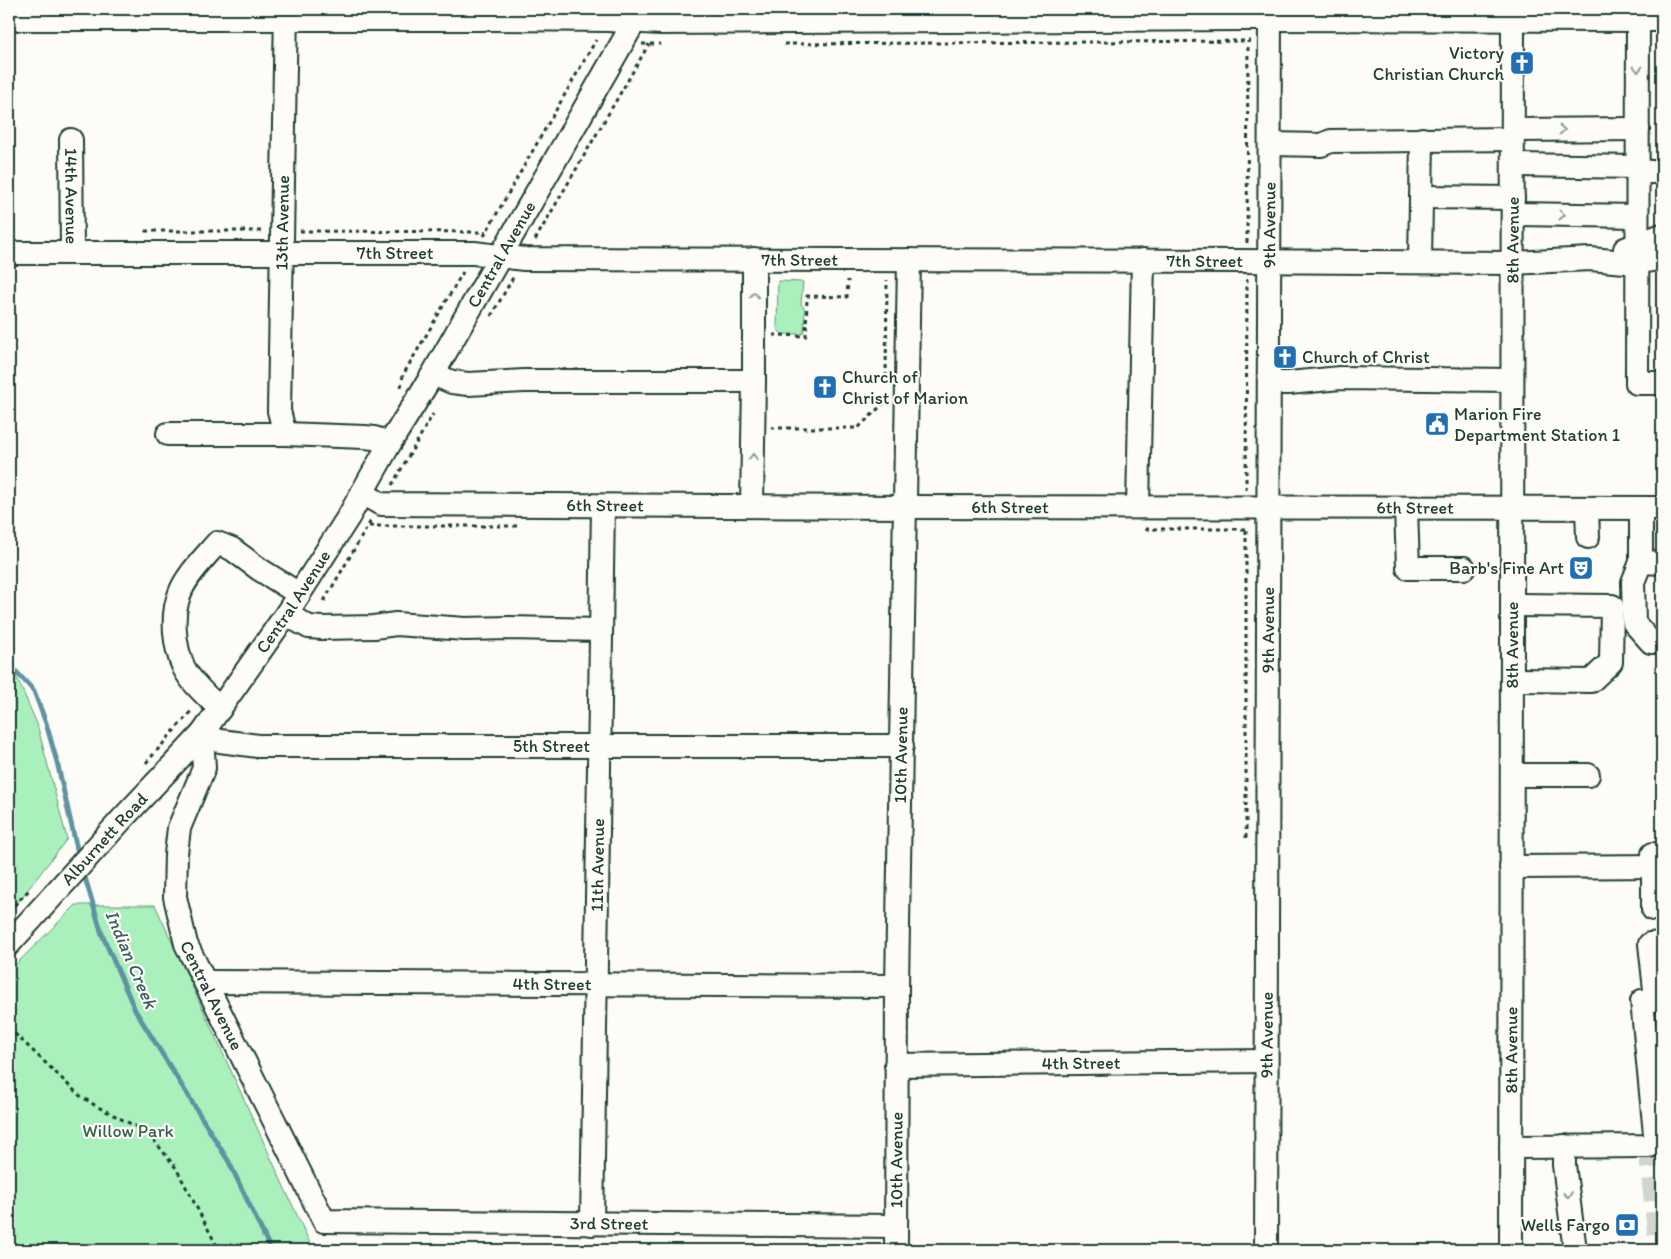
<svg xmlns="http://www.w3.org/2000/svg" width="1671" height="1259" font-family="Itim,sans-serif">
	<rect width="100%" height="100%" fill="#fdfcf7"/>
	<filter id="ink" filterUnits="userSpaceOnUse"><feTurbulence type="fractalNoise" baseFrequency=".02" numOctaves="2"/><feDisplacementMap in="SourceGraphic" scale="10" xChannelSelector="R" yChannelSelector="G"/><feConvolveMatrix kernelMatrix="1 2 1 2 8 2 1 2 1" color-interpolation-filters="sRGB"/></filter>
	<g filter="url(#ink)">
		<g fill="#aaf0bd" stroke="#649678">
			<polygon points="778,281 803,282 801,304 805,309 804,331 802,334 782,334 777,329"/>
			<polygon points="9,659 37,724 67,839 9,914"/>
			<polygon points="76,905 155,905 313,1250 9,1250 9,971"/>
		</g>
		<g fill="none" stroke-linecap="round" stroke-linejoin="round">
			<g stroke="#5f93a2" stroke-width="5">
				<polyline points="9,664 34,691 46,723 57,762 79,858"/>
				<polyline points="83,871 102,934 135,1010 229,1162 271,1250"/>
			</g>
			<polyline stroke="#d1d6d0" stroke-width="22" stroke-dasharray="22 11" stroke-linecap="butt" points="1649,1146 1660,1250"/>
			<defs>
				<g id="minor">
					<polyline points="9,19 497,19 608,20 661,23 1240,19 1662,20"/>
					<polyline points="1638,20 1637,383 1662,383"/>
					<polyline points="1513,130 1638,129"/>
					<path id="s1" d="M71,140L72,253"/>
					<polyline points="1270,144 1321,145 1331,141 1513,139"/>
					<polyline points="1513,165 1637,167"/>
					<polyline points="1637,172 1662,172"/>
					<polyline points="1421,197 1513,198"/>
					<polyline points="1513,214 1637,216"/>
					<polyline points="1625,249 1662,235"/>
					<path id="s2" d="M9,253H474L524,259L1238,261L1512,263L1590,259L1637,263L1662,258"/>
					<polyline points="1420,262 1422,139"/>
					<polyline points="433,374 452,382 468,384 524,381 754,381"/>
					<polyline points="1269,383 1289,383 1340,378 1512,380"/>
					<polyline points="168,434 285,434 365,437 374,438 390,443"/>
					<path id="s3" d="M285,434L279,411L286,9"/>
					<path id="s4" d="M362,493L381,504L905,507L1662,508"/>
					<polyline points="752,506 754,381 754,259"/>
					<polyline points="1138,507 1143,260"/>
					<polyline points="1406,508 1408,568 1464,568"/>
					<polyline points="1641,508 1641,562 1633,582 1634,623 1651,642 1662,642"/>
					<polyline points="1587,509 1588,537"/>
					<polyline points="1641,562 1662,563"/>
					<polyline points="287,613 298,621 309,627 322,628 374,627 396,624 465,629 510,628 600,630"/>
					<polyline points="1512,680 1591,681 1611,662 1612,606 1512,605"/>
					<path d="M220,709C208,697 192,684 184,668C174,647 171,615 180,593C186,576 205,557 217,543L232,549L259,569L299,594"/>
					<path id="s5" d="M202,734L204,768L179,828L176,854L175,897L186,944L324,1221L896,1226"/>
					<path id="s6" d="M202,734L220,741L258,746H902"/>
					<polyline points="1512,775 1588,775"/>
					<polyline points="1653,854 1653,909"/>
					<polyline points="1511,867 1662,866"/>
					<path id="s7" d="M9,944L123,818L202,734L287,613L349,516L390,443L433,374L641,10"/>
					<path id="s8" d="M206,982L897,986"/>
					<polyline points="1656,999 1650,944 1662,943"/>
					<path id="s9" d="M896,1065L1266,1061"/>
					<polyline points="1656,1144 1642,1001 1662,999"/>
					<polyline points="1564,1146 1564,1165 1575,1250"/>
					<polyline points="1511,1147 1649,1146 1662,1142"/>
					<path id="s10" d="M592,1224L603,506"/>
					<path id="s11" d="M896,1250L897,986L909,260"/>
					<path id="s12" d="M1266,1250L1270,9"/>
					<path id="s13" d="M1511,1250L1513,9"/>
				</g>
			</defs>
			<use href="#minor" stroke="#1f3d34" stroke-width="26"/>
			<g stroke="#1f3d34" stroke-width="3" stroke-dasharray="4 4" stroke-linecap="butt">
				<polyline points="642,44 661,44"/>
				<polyline points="784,44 1251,41"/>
				<polyline points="145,231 263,231"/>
				<polyline points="300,231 486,232"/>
				<polyline points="484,236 596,40"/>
				<polyline points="535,240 649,44"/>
				<polyline points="1247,243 1248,41"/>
				<polyline points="491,316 514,276"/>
				<polyline points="773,335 806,336 807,296 847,297 848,280"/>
				<polyline points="886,377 887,280"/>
				<polyline points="401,387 403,375 463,272"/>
				<polyline points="771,428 858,428 885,402"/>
				<polyline points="392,485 433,414"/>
				<polyline points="1246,490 1247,279"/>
				<polyline points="369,526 520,526"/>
				<polyline points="1145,529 1247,529"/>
				<polyline points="324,601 372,519"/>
				<polyline points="146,763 193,709"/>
				<polyline points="1246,838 1246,526"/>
				<polyline points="9,911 30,889"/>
				<polyline points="9,1028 79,1095 96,1106 135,1126 153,1139 176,1168 219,1250"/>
			</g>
			<use href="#minor" stroke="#fdfcf7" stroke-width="22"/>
		</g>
		<defs><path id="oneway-chevron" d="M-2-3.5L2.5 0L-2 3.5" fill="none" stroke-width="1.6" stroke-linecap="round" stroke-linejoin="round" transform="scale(1.25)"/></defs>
		<g stroke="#8e9c96">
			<use href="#oneway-chevron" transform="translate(1638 69) rotate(90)"/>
			<use href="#oneway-chevron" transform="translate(1562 130) rotate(-1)"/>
			<use href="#oneway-chevron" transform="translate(1562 215) rotate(1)"/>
			<use href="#oneway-chevron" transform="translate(754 295) rotate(-90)"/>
			<use href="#oneway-chevron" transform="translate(753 457) rotate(-89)"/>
			<use href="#oneway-chevron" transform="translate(1568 1195) rotate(83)"/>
		</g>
	</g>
	<defs>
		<symbol id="church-square" viewBox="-11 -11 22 22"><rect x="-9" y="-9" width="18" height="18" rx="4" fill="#1f6fb2" stroke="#fdfcf7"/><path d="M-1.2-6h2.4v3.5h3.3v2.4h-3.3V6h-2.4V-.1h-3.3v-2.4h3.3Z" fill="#fff"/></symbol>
		<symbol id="civic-square" viewBox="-11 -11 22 22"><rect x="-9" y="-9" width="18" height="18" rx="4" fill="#1f6fb2" stroke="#fdfcf7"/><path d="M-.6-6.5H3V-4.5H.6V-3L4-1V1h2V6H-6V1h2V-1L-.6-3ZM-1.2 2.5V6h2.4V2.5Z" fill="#fff"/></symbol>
		<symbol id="theatre-square" viewBox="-11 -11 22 22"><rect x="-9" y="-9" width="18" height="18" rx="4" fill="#1f6fb2" stroke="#fdfcf7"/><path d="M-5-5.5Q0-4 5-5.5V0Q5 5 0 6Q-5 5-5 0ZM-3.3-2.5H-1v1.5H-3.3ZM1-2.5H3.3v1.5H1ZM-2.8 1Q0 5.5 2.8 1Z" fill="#fff"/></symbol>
		<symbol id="bank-square" viewBox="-11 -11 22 22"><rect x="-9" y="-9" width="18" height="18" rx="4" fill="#1f6fb2" stroke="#fdfcf7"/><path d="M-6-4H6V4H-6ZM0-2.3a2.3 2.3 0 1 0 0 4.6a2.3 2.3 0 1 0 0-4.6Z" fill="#fff"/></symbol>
	</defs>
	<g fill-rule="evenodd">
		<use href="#church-square" x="1508" y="49" width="28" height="28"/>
		<use href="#church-square" x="1271" y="343" width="28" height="28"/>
		<use href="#church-square" x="811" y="373" width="28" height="28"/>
		<use href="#civic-square" x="1423" y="410" width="28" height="28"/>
		<use href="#theatre-square" x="1567" y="554" width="28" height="28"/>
		<use href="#bank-square" x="1613" y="1211" width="28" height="28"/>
	</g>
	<g text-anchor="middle" stroke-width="4.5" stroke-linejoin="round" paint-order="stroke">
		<g font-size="18" fill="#1f3d34" stroke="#fdfcf7" text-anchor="end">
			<text x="1504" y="59">Victory<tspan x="1504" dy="21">Christian Church</tspan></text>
			<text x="1302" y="363" text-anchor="start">Church of Christ</text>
			<text x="842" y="383" text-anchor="start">Church of<tspan x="842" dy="21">Christ of Marion</tspan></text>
			<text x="1454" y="420" text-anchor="start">Marion Fire<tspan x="1454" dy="21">Department Station 1</tspan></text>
			<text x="1564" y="574">Barb's Fine Art</text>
			<text x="1610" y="1231">Wells Fargo</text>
		</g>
		<g font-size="18" fill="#1f3d34" stroke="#fdfcf7">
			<text dy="6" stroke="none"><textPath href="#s1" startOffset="56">14th Avenue</textPath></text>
			<text dy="6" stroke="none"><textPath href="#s3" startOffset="212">13th Avenue</textPath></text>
			<text dy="6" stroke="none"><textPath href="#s12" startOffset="1025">9th Avenue</textPath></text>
			<text dy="6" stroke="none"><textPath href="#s13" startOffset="1010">8th Avenue</textPath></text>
			<text dy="6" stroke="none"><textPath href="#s2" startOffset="386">7th Street</textPath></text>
			<text dy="6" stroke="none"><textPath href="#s7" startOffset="851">Central Avenue</textPath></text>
			<text dy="6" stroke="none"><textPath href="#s2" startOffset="791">7th Street</textPath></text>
			<text dy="6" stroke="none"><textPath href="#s2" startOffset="1196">7th Street</textPath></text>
			<text dy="6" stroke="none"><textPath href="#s4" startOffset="246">6th Street</textPath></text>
			<text dy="6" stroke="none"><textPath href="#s4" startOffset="651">6th Street</textPath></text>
			<text dy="6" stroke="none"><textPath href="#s4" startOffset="1056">6th Street</textPath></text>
			<text dy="6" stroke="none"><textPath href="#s7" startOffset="446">Central Avenue</textPath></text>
			<text dy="6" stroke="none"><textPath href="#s12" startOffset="620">9th Avenue</textPath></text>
			<text dy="6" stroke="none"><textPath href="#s13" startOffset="605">8th Avenue</textPath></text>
			<text dy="6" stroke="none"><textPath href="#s6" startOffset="351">5th Street</textPath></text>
			<text dy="6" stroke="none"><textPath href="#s11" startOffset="495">10th Avenue</textPath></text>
			<text dy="6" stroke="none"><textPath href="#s7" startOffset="142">Alburnett Road</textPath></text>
			<text dy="6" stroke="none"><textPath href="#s10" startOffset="359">11th Avenue</textPath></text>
			<text dy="6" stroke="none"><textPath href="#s8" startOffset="346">4th Street</textPath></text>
			<text dy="6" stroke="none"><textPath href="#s5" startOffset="274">Central Avenue</textPath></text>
			<text dy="6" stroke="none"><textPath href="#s12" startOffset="215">9th Avenue</textPath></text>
			<text dy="6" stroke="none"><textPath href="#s13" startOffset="200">8th Avenue</textPath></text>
			<text dy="6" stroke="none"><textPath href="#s9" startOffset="185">4th Street</textPath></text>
			<text dy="6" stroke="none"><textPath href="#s11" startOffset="90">10th Avenue</textPath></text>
			<text dy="6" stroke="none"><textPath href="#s5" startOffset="811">3rd Street</textPath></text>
		</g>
		<g font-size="18" fill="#3b614f" stroke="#fdfcf7">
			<text x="128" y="1137">Willow Park</text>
		</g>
		<g font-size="19" font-style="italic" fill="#3a6162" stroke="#fdfcf7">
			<text transform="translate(132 959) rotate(67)" y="7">Indian Creek</text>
		</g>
	</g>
	<rect width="1671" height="1259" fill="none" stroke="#fdfcf7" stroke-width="30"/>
	<rect x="15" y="15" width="1641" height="1229" fill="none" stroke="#1f3d34" stroke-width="2" filter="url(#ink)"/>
</svg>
